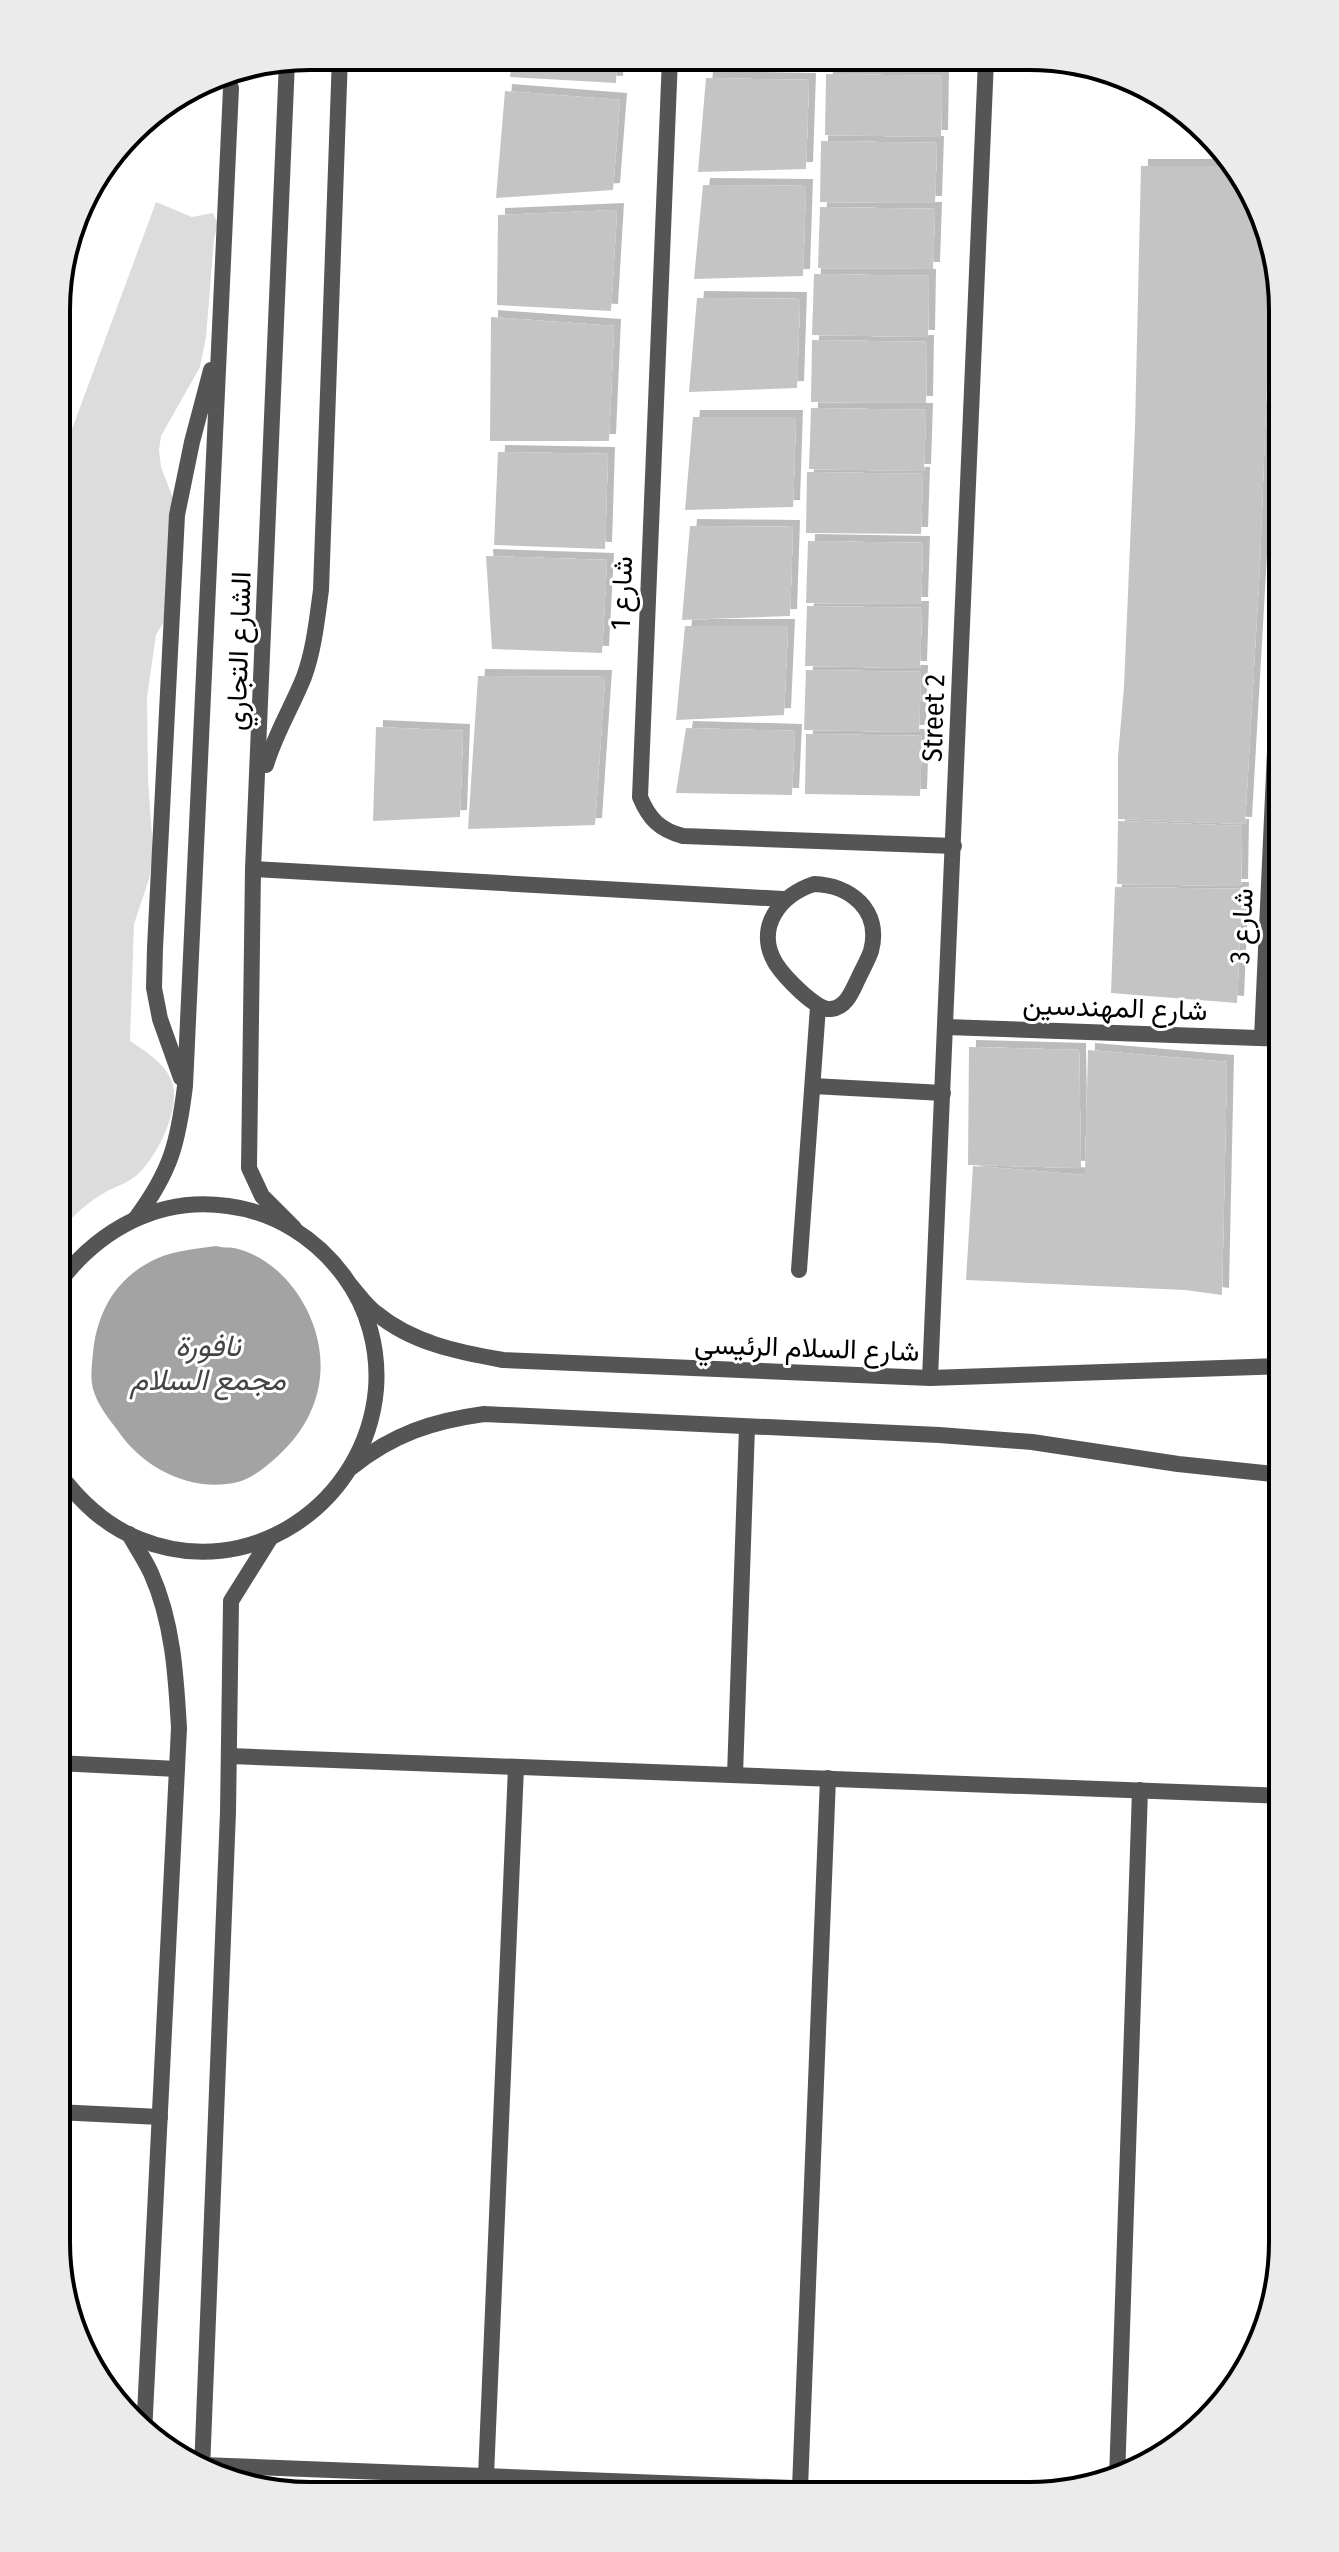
<svg xmlns="http://www.w3.org/2000/svg" width="1339" height="2552" font-family="'Fira Sans Condensed',Vazirmatn,sans-serif">
	<defs>
		<filter id="shadow"><feDropShadow dx="7" dy="-7" stdDeviation="0" flood-color="#0004"/></filter>
	</defs>
	<rect width="100%" height="100%" fill="#fff"/>
	<path fill="#dcdcdc" d="M156,202L192,217L213,213L218,224L214,239L206,337L200,367L161,436L159,450L161,467L174,501L177,600L156,635L147,697L148,779L153,851L149,879L134,924L130,1041C145,1051 163,1062 171,1079C183,1106 157,1157 137,1175C128,1183 114,1187 104,1193C86,1203 71,1218 57,1234L58,467Z"/>
	<path fill="#a3a3a3" d="M216,1246C222,1248 228,1247 234,1248C267,1255 292,1281 306,1308C333,1361 322,1416 278,1456C267,1466 253,1478 238,1482C192,1493 144,1469 118,1431C109,1419 97,1404 93,1389C90,1378 92,1364 93,1353C97,1311 117,1276 158,1258C177,1250 196,1249 216,1246Z"/>
	<g fill="#c4c4c4" filter="url(#shadow)">
		<polygon points="512,57 617,58 616,83 510,77"/>
		<polygon points="703,58 751,59 751,61 703,63"/>
		<polygon points="826,59 942,60 941,70 826,69"/>
		<polygon points="826,74 942,76 941,137 825,135"/>
		<polygon points="706,78 809,80 806,169 698,172"/>
		<polygon points="505,91 620,100 613,190 496,198"/>
		<polygon points="821,141 937,143 935,203 820,202"/>
		<polygon points="1141,166 1228,166 1270,229 1272,244 1260,562 1245,824 1118,819 1118,756 1124,687 1135,427"/>
		<polygon points="703,185 806,186 803,276 694,279"/>
		<polygon points="820,207 935,209 933,269 818,268"/>
		<polygon points="617,210 611,311 497,305 498,215"/>
		<polygon points="814,274 929,276 928,337 812,335"/>
		<polygon points="697,298 800,299 797,388 689,392"/>
		<polygon points="491,317 614,326 609,441 490,441"/>
		<polygon points="812,340 927,342 926,403 811,402"/>
		<polygon points="811,408 926,410 924,471 809,469"/>
		<polygon points="693,417 796,417 793,507 685,510"/>
		<polygon points="498,452 608,454 605,549 494,545"/>
		<polygon points="807,472 923,474 921,534 806,533"/>
		<polygon points="690,526 793,527 790,616 682,620"/>
		<polygon points="808,541 923,543 921,604 806,603"/>
		<polygon points="486,556 607,560 602,653 492,649"/>
		<polygon points="807,606 922,608 920,668 805,666"/>
		<polygon points="685,626 788,626 784,715 676,720"/>
		<polygon points="806,670 921,672 919,732 804,730"/>
		<polygon points="478,676 605,677 595,825 468,829"/>
		<polygon points="376,727 463,731 460,817 373,821"/>
		<polygon points="686,728 795,731 792,795 676,793"/>
		<polygon points="806,734 922,736 920,796 805,794"/>
		<polygon points="1118,821 1242,826 1241,886 1117,884"/>
		<polygon points="1115,887 1242,889 1237,1003 1111,993"/>
		<polygon points="969,1047 1079,1050 1081,1168 968,1165"/>
		<polygon points="1088,1050 1227,1062 1222,1295 1185,1290 966,1280 973,1166 1085,1175"/>
	</g>
	<g fill="none" stroke-linecap="round" stroke-linejoin="round">
		<g stroke="#555" stroke-width="16">
			<polyline points="253,869 783,899"/>
			<path d="M814,884C850,885 882,910 871,951C868,960 862,970 858,979C852,991 847,1007 831,1009C816,1011 784,976 776,964C754,928 780,895 814,884Z"/>
			<polyline points="813,1086 943,1093"/>
			<polyline points="799,1270 818,1007"/>
		</g>
		<g stroke="#555" stroke-width="16">
			<path d="M670,58L640,797C649,819 660,830 683,836L954,846"/>
			<polyline points="287,61 253,869 249,1168 262,1196 294,1228"/>
			<path d="M266,765C275,734 292,707 304,677C314,650 317,619 321,590L340,56"/>
			<polyline points="946,1027 1283,1039"/>
			<polyline points="1262,1038 1283,576"/>
			<polyline points="181,1078 160,1019 154,988 155,948 177,515 192,442 211,370"/>
			<path d="M136,1218C171,1171 178,1143 185,1086L231,88"/>
			<path d="M351,1286C359,1295 366,1306 376,1313C412,1343 458,1352 503,1360L930,1378L1283,1366"/>
			<polyline points="930,1378 986,60"/>
			<path d="M352,1467C393,1434 433,1421 484,1414L939,1435L1032,1442L1178,1464L1283,1475"/>
			<path d="M57,1471C79,1500 104,1525 139,1539C249,1584 366,1504 376,1389C379,1349 368,1308 344,1276C316,1238 275,1212 228,1206C158,1196 98,1230 57,1285"/>
			<path d="M129,1534C136,1547 145,1560 151,1573C173,1622 176,1676 179,1728L144,2434"/>
			<polyline points="229,1756 1283,1796"/>
			<polyline points="57,1763 177,1769"/>
			<polyline points="735,1775 747,1427"/>
			<polyline points="56,2112 160,2117"/>
			<polyline points="202,2465 996,2496"/>
			<polyline points="202,2470 228,1812 231,1601 271,1537"/>
			<polyline points="486,2476 516,1767"/>
			<polyline points="1117,2479 1140,1790"/>
			<polyline points="800,2488 828,1778"/>
		</g>
	</g>
	<g text-anchor="middle" stroke-width="6" stroke-linejoin="round" paint-order="stroke">
		<g font-size="28" fill="#000" stroke="#fff">
			<text transform="translate(621 593) rotate(-88)" y="10">شارع 1</text>
			<text transform="translate(238 651) rotate(-88)" y="10">الشارع التجاري</text>
			<text transform="translate(933 718) rotate(-88)" y="10">Street 2</text>
			<text transform="translate(1241 926) rotate(-87)" y="10">شارع 3</text>
			<text transform="translate(1115 1007) rotate(2)" y="10">شارع المهندسين</text>
			<text transform="translate(807 1347) rotate(2)" y="10">شارع السلام الرئيسي</text>
		</g>
		<g font-size="30" font-style="italic" fill="#444" stroke="#fff">
			<text x="208" y="1356">نافورة<tspan x="208" dy="34">مجمع السلام</tspan></text>
		</g>
	</g>
	<path d="M0 0H1339V2552H0ZM310 70H1029A240 240 0 0 1 1269 310V2242A240 240 0 0 1 1029 2482H310A240 240 0 0 1 70 2242V310A240 240 0 0 1 310 70Z" fill="#ebebeb" fill-rule="evenodd"/>
	<path fill="none" stroke="#000" stroke-width="4" d="M310 70H1029A240 240 0 0 1 1269 310V2242A240 240 0 0 1 1029 2482H310A240 240 0 0 1 70 2242V310A240 240 0 0 1 310 70Z"/>
</svg>
